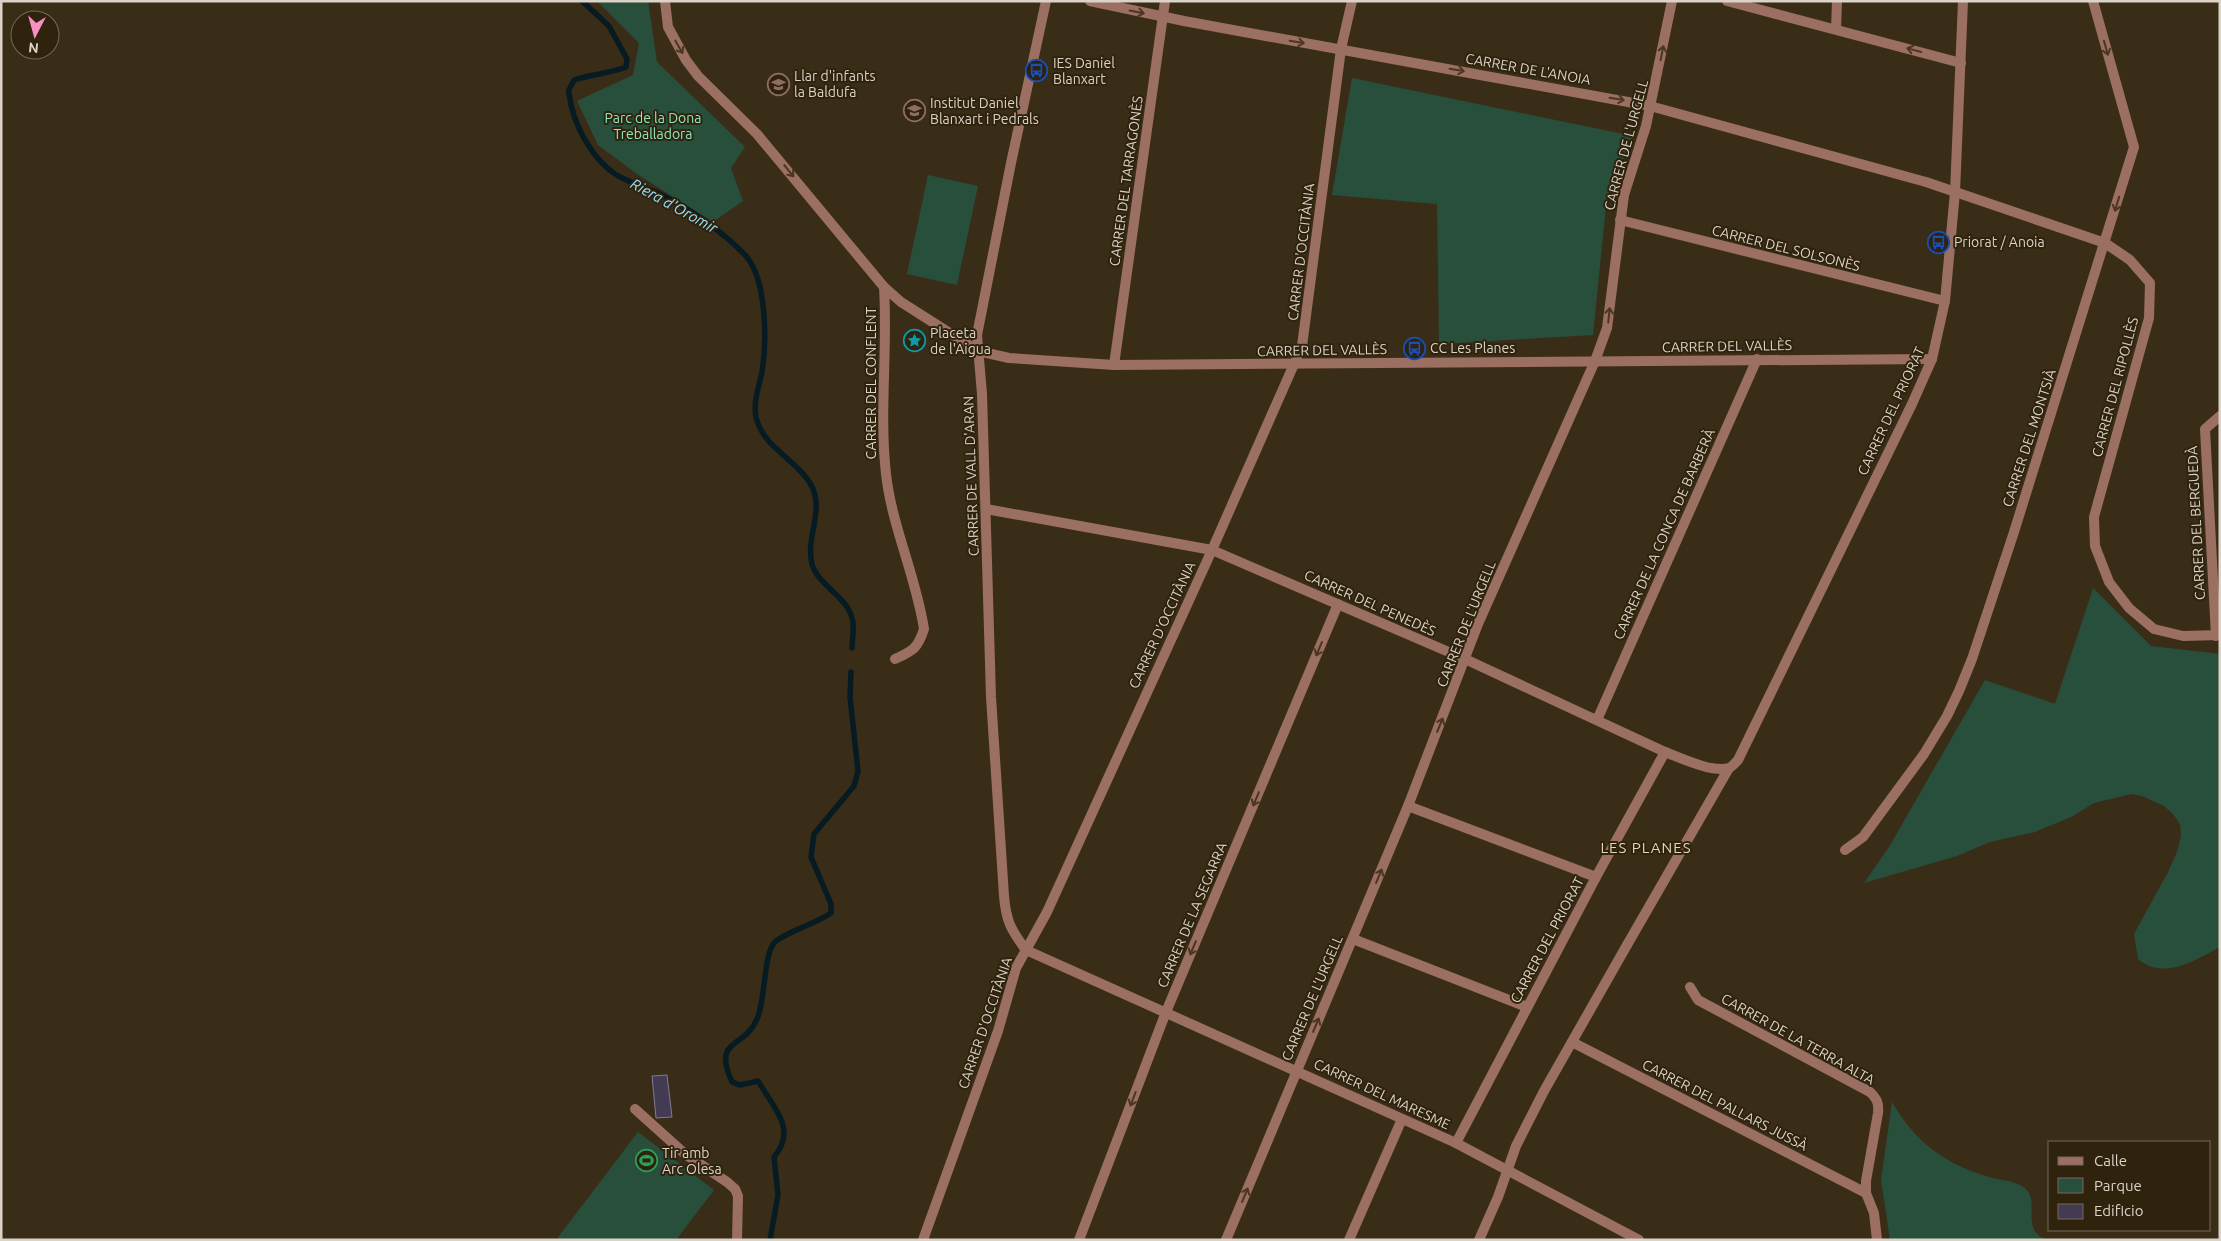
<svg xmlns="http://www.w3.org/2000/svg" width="2221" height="1241" font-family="Ubuntu,sans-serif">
	<rect width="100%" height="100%" fill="#3a2d18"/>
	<g fill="#284f3c">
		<polygon points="597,1 648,1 657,62 745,147 731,168 743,201 713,222 637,174 598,145 577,101 633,75 639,43"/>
		<polygon points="1352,78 1633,136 1607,196 1593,335 1439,344 1437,204 1332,195"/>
		<polygon points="928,175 978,186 957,285 907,274"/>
		<path d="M2093,588L2151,646L2220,654V947C2195,960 2164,981 2138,959L2134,934L2167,874L2177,852L2181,836L2180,824L2173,814L2164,806L2142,796L2131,794L2094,803L2071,817L2035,832L1990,842L1957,856L1864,883L1889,847L1985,680L2055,704Z"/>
		<path d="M1892,1102C1915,1142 1945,1164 1989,1177C1999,1180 2017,1181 2025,1188C2041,1203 2019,1229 2047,1240H1890L1881,1180Z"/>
		<polygon points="638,1132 714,1190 676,1240 556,1240"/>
	</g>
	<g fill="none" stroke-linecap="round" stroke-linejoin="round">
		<g stroke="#071b23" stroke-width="5.5">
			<path d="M582,1L609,26L627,59L626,67C609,74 591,74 574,80C573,83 570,87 569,90C568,94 571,100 571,105C577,130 593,159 615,174C627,182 643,186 656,192C688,208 720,229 745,255C767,278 767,342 762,372C759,386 753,402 756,417C763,448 795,458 810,483C826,509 805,537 812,564C817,584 847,597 852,618C855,626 852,639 852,648"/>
			<path d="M770,1240L778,1195L774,1157C798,1129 773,1107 758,1081L740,1085L732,1082C712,1037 744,1050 757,1019C766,1000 763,951 776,941C789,931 815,924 831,913V904L811,857L814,834L854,786L858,771L850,697L851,672"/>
		</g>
	</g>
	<polygon fill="#423b51" stroke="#827a93" points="667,1075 672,1117 656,1118 652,1076"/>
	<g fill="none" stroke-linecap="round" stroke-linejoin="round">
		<polyline stroke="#9b6f61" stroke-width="10" points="1627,945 1729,768"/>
		<g stroke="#9b6f61" stroke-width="10">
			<polyline points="665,1 668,27 686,60 698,76 757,134 884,287 901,302 978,351 1009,358 1114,365 1932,359"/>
			<polyline points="1090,1 1184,21 1650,106 1926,182 2105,243 2130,260 2150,283 2149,318 2094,517 2095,546 2109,582 2129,608 2154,629 2183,636 2220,635"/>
			<polyline points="1727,1 1961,63"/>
			<polyline points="1836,29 1837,1"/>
			<polyline points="1620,220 1945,301"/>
			<path d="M884,287C888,350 879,411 886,474C892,527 916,576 924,629C918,648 913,651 895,659"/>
			<polyline points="1114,365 1165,1"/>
			<path d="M986,509L1212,550L1465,659L1665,752C1681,758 1712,773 1729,768C1732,767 1735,763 1738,760L1912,404L1932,359L1945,301L1955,192L1963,1"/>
			<polyline points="2216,636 2205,429 2220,416"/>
			<polyline points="1597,720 1757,359"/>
			<polyline points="1408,806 1596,877"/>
			<polyline points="1845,850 1863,837 1924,754 1947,716 1959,691 1972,659 2014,532 2134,147 2093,1"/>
			<polyline points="1353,939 1527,1007"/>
			<path d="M1026,950C1011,930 1006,921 1004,896L991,697L982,394L977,335L1011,163L1046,1"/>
			<polyline points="1026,950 1456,1143 1639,1240"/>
			<path d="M1690,987L1698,1000L1870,1092C1877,1099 1879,1103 1878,1113L1866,1181V1193L1874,1213L1877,1240"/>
			<polyline points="1572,1042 1866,1193"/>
			<polyline points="635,1109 685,1154 727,1182 735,1189 738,1196 737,1240"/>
			<polyline points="1456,1143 1596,877 1665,752"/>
			<polyline points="923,1240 998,1031 1016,968 1047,912 1212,550 1302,346 1341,49 1352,1"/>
			<polyline points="1079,1240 1166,1012 1338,604"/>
			<polyline points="1226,1240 1408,806 1478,624 1595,361 1607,328 1624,195 1646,126 1672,1"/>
			<polyline points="1349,1240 1402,1119"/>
			<polyline points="1479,1240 1498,1197 1516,1146 1544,1091 1627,945"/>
		</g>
	</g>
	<defs><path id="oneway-shaft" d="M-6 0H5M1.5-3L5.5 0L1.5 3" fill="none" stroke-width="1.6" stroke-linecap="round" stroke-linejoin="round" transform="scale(1.25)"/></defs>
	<g stroke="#4a3623">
		<use href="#oneway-shaft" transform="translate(1137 12) rotate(11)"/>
		<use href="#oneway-shaft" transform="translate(1297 42) rotate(10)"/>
		<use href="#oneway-shaft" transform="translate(679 47) rotate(60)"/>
		<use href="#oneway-shaft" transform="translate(2106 48) rotate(74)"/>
		<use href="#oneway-shaft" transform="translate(1914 50) rotate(-165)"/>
		<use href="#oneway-shaft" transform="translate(1662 53) rotate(-79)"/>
		<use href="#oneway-shaft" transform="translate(1457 70) rotate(10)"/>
		<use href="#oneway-shaft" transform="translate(1617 99) rotate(10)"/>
		<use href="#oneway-shaft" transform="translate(789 171) rotate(51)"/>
		<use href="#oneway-shaft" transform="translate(2117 204) rotate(107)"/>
		<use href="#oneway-shaft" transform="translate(1609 315) rotate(-84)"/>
		<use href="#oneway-shaft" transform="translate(1319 649) rotate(113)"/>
		<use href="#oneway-shaft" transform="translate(1440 725) rotate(-68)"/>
		<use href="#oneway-shaft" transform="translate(1256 799) rotate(113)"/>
		<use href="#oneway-shaft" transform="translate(1379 876) rotate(-67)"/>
		<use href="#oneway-shaft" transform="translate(1193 948) rotate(113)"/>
		<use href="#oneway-shaft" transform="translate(1316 1025) rotate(-67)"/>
		<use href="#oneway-shaft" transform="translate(1133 1099) rotate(111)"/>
		<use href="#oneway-shaft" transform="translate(1245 1195) rotate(-67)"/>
	</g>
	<defs>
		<symbol id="bus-ring" viewBox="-11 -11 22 22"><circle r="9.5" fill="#2f230e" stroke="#1a4fb4" stroke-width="1.5"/><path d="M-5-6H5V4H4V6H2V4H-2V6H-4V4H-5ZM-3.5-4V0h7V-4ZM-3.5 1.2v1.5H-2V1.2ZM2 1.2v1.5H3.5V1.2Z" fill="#1a4fb4"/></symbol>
		<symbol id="school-ring" viewBox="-11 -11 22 22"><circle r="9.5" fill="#2f230e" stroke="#8d6e63" stroke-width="1.5"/><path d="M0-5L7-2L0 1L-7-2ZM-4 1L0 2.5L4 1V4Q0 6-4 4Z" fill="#8d6e63"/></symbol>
		<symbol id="sight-ring" viewBox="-11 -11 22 22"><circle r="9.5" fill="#2f230e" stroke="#0f9aa8" stroke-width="1.5"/><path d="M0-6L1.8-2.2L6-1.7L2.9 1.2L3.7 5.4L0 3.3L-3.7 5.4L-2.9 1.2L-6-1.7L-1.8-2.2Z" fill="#0f9aa8"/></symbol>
		<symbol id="stadium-ring" viewBox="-11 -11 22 22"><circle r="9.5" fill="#2f230e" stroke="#2e9e5b" stroke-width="1.5"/><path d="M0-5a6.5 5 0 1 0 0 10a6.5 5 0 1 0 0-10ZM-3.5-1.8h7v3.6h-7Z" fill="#2e9e5b"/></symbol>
	</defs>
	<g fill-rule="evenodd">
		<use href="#bus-ring" x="1024" y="58" width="25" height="25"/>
		<use href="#school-ring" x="766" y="72" width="25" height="25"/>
		<use href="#school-ring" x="902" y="98" width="25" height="25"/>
		<use href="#bus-ring" x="1926" y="230" width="25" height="25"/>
		<use href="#sight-ring" x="902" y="328" width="25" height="25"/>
		<use href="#bus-ring" x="1402" y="336" width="25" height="25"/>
		<use href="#stadium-ring" x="634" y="1148" width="25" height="25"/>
	</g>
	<g text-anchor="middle" stroke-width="4" stroke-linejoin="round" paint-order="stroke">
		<g font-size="14" fill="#dbd3c7" stroke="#2f230e" text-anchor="start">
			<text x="1053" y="68">IES Daniel<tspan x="1053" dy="16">Blanxart</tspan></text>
			<text x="794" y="81">Llar d'infants<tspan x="794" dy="16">la Baldufa</tspan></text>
			<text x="930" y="108">Institut Daniel<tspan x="930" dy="16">Blanxart i Pedrals</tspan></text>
			<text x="1954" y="247">Priorat / Anoia</text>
			<text x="930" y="338">Placeta<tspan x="930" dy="16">de l'Aigua</tspan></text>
			<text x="1430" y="353">CC Les Planes</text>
			<text x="662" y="1158">Tir amb<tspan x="662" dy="16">Arc Olesa</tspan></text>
		</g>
		<g font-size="14" fill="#dbd3c7" stroke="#2f230e">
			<text transform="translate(1528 69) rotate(10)" y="5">CARRER DE L'ANOIA</text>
			<text transform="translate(1626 145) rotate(-75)" y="5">CARRER DE L'URGELL</text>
			<text transform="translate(1126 181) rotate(-82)" y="5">CARRER DEL TARRAGONÈS</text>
			<text transform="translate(1786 248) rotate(14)" y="5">CARRER DEL SOLSONÈS</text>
			<text transform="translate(1301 252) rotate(-83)" y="5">CARRER D'OCCITÀNIA</text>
			<text transform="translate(1727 346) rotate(-1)" y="5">CARRER DEL VALLÈS</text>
			<text transform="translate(1322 350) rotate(-1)" y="5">CARRER DEL VALLÈS</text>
			<text transform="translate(871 383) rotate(-90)" y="5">CARRER DEL CONFLENT</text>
			<text transform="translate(2115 387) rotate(-75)" y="5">CARRER DEL RIPOLLÈS</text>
			<text transform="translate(1891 411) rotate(-65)" y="5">CARRER DEL PRIORAT</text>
			<text transform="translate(2029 438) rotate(-72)" y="5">CARRER DEL MONTSIÀ</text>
			<text transform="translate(971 476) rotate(-92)" y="5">CARRER DE VALL D'ARAN</text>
			<text transform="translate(2196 523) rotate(-93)" y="5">CARRER DEL BERGUEDÀ</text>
			<text transform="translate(1664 534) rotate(-66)" y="5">CARRER DE LA CONCA DE BARBERÀ</text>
			<text transform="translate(1370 603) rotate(24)" y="5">CARRER DEL PENEDÈS</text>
			<text transform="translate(1466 624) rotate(-68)" y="5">CARRER DE L'URGELL</text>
			<text transform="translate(1162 625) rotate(-65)" y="5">CARRER D'OCCITÀNIA</text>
			<text transform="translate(1192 915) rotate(-67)" y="5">CARRER DE LA SEGARRA</text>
			<text transform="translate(1547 940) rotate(-62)" y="5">CARRER DEL PRIORAT</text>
			<text transform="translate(1312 998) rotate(-67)" y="5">CARRER DE L'URGELL</text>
			<text transform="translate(985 1023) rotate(-71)" y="5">CARRER D'OCCITÀNIA</text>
			<text transform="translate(1798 1039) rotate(29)" y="5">CARRER DE LA TERRA ALTA</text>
			<text transform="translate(1382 1094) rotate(25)" y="5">CARRER DEL MARESME</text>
			<text transform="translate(1725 1105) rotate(27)" y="5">CARRER DEL PALLARS JUSSÀ</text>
		</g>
		<g font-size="14" fill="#8de6bb" stroke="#2f230e">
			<text x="653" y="123">Parc de la Dona<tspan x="653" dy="16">Treballadora</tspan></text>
		</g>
		<g font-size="15" font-style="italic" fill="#97e3ff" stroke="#2f230e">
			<text transform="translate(674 206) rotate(29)" y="5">Riera d'Oromir</text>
		</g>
		<g font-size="15" letter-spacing="1" fill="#e4d4ba" stroke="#2f230e">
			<text x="1646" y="853">LES PLANES</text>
		</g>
	</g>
	<rect width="2221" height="1241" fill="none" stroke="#dbd3c7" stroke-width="5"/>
	<rect x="2048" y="1141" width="162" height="90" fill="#2f230e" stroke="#746958"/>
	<rect x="2058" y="1157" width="25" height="8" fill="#9b6f61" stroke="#746958"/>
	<text x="2094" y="1166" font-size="15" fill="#dbd3c7">Calle</text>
	<rect x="2058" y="1178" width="25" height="15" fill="#284f3c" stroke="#746958"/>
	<text x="2094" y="1191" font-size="15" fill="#dbd3c7">Parque</text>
	<rect x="2058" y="1204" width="25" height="15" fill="#423b51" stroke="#746958"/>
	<text x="2094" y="1216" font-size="15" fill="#dbd3c7">Edificio</text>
	<g transform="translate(35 35) rotate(186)"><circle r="24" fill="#2f230e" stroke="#746958"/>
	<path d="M0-4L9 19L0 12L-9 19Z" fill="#fa8fc6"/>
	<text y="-8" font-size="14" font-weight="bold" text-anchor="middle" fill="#dbd3c7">N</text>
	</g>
</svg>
